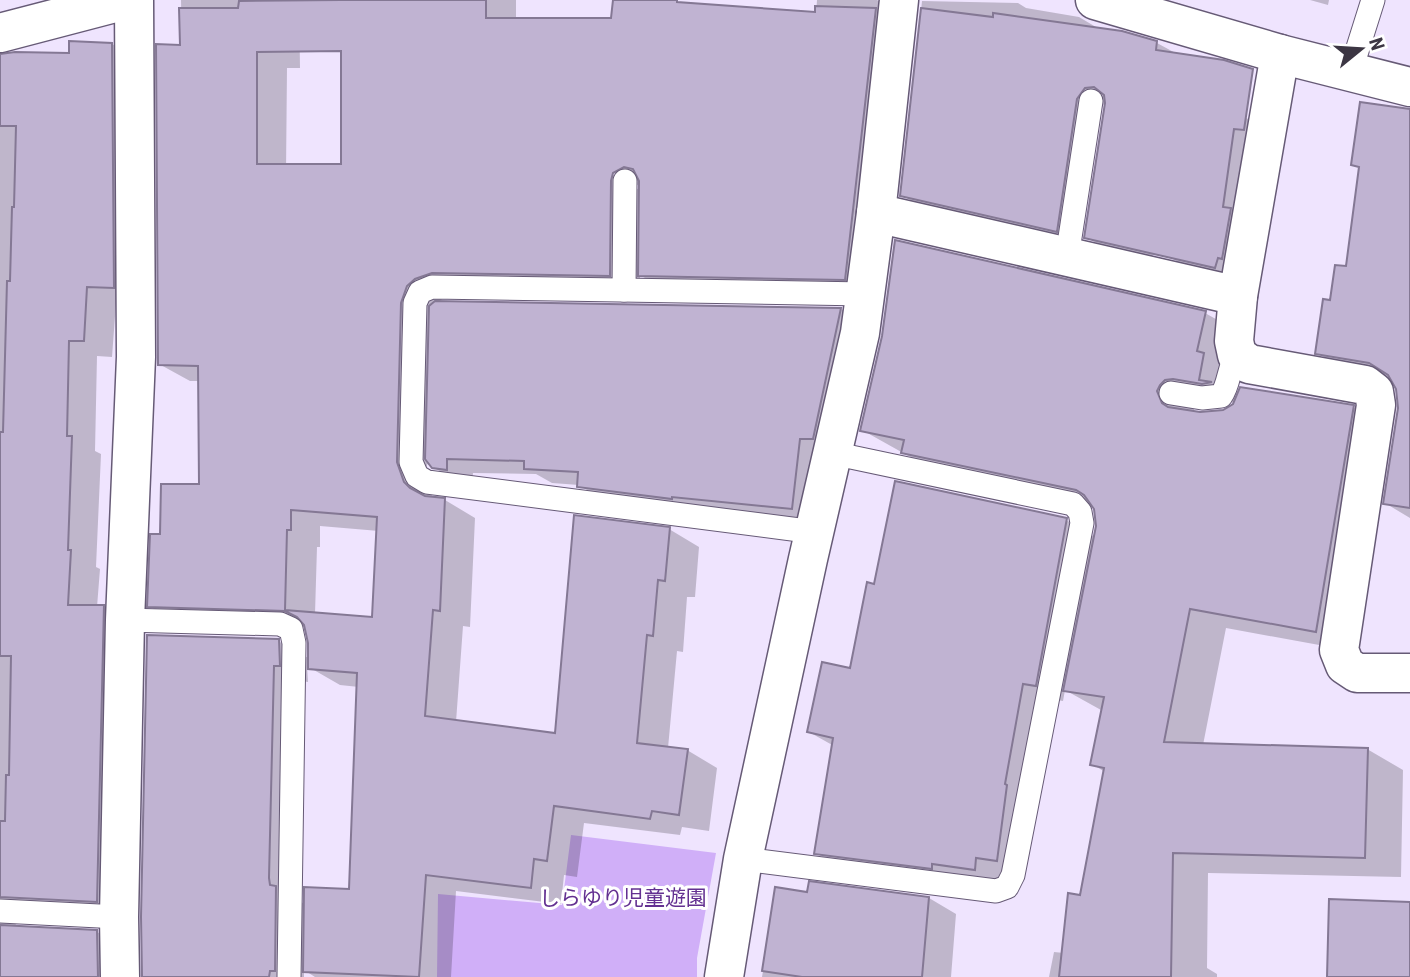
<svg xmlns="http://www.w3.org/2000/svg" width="1410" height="977" font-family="'Roboto Condensed','Noto Sans JP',sans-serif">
	<rect width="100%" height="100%" fill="#efe4fe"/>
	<polygon fill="#d0aff8" points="571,835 716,853 697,958 697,977 437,977 438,894 562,905"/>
	<g fill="#0003" fill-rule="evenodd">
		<path d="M181,0H299L300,68H287L286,173L346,185L347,0H516V19L613,20L614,0H645L816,14L817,0H877L907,17L875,296L670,293L640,275V292L445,296L438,303L841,309L866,324L818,523L605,501L579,485L552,483L536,474L473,473L472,484L456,480L427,464V481L433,499L445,500L475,518L470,627L463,626L456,722L556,735L669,529L699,547L695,597H687L683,652L677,651L668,748L687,750L717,768L709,831L682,827L680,835L584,823L577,877L564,875L561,904L456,891L451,977H315L304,970V977H144L278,641L310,659L307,627L179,623L149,606L162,536L201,486L200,381H190L159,364L182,47ZM607,167L641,187V191L605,170ZM320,526L379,531L374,618L315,614L317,547H320ZM307,666L340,685L359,687L351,891L306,905L298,900L302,681L308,682Z"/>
		<polygon points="1310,0 1329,0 1328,5"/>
		<polygon points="922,1 1018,3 1026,8 1079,17 1101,30 1157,43 1179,55 1152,260 1108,250 1086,237 1107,100 1099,111 1078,243 923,208 902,195"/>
		<polygon points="112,44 141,61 142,304 116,303 112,357 97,356 95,451 101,454 96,567 100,569 97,607 103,607 132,623 126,917 17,919 15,928 97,932 126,948 126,977 0,977 0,56 72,55"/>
		<polygon points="1410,111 1410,518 1385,503 1399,408 1397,388 1393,381 1352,373 1317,353 1331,303 1347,268 1361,169 1352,164"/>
		<polygon points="1236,112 1262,127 1241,282 1195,271 1169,257"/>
		<path d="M1205,313L1241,333L1239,375L1234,402L1353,407L1389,428L1352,651L1226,628L1203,745L1367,749L1403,770L1401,877L1208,873L1207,968L1217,974V977H1049L1054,952L1064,953L1082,897L1105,772L1092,764L1101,710L1065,690L1063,701L1050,699L1025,875L1004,873L1002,884L843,869L816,853L834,746L809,732L851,670L875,586L1066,520L1095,537L1098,526L1093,506L939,473L862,430ZM1210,399L1237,403L1224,411L1193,412L1196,405Z"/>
		<polygon points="776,889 809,894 929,898 956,914 951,977 762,977"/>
	</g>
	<g fill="#c0b3d2" stroke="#847894" stroke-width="2" fill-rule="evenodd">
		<path d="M341,0H486V18H611L613,0H677V2L815,12V6L876,8L845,280L638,276L639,181L633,169L624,167L613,173L611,181L610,276L432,273L415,279L407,286L401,303L397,462L404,482L410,488L425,496L445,498L440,611L433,610L425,716L555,733L574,515L670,527L665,581L658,580L653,636L647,635L637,743L688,749L679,815L652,811L650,819L554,806L547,861L534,859L531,888L426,875L419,977L303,972L304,887L349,889L357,673L308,669V643L304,625L297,617L285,611L147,607L150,534H160L161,484H199L198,366L158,365L156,44L180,45L179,8H238L239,1ZM341,51V164H257V52ZM291,510L377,517L372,617L285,610L287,530H291Z"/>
		<polygon points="921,8 993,17 993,13 1122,31 1157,41 1156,50 1224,60 1253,69 1244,130 1234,129 1223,207 1231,208 1222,259 1218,258 1215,268 1084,238 1105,103 1104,95 1094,87 1085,88 1077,99 1057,232 900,196"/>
		<polygon points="69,41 112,43 114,288 87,287 84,341 69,341 67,436 72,436 68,550 71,550 68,605 104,605 97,902 0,897 0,821 5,821 6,775 9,775 11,656 0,656 0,432 3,432 7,281 10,281 12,207 14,207 16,126 0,126 0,54 15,52 69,53"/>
		<polygon points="1360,102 1410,109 1410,508 1383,504 1398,408 1396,389 1388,375 1369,363 1315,354 1323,299 1330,300 1335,265 1346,266 1359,167 1351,165"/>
		<polygon points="895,240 1206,311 1197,351 1204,353 1199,380 1212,382 1202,384 1173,379 1165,380 1160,385 1157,391 1162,403 1168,407 1200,412 1223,410 1233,404 1240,387 1354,405 1316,632 1190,609 1164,742 1368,748 1365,858 1173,853 1171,977 1059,977 1068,893 1080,895 1104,768 1090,765 1104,697 1063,691 1096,526 1094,509 1084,495 1076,490 901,453 904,440 860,431 882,336"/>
		<polygon points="435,301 841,308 813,439 800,439 792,509 672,497 672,499 577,487 578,472 524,469 524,461 447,459 447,470 432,468 425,459 429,306"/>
		<polygon points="895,481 1067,518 1036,686 1023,684 1005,784 1007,785 997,861 976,858 975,870 932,864 932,869 814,854 833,738 807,732 822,662 850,668 867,582 874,584"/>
		<polygon points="147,635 279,639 280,666 274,666 269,878 270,885 276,886 275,971 270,971 269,977 142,977 141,917"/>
		<polygon points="809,881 929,897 922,977 802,977 762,971 775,887 807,892"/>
		<polygon points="1329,899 1410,902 1410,977 1327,977"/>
		<polygon points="0,925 97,930 98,977 0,977"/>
	</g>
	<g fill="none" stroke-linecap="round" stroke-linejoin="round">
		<defs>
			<g id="service">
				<polyline points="1350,73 1373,0"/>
				<polyline points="1067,257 1091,101"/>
				<polyline points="624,290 625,181"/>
				<path d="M1171,393L1202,398L1221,396C1230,383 1228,368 1237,355"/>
				<polyline points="815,532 427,482 417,476 411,462 415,303 420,292 432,287 866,294"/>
				<polyline points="125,620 280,624 291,629 294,643 289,977"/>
				<polyline points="743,859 996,891 1007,887 1013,875 1082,523 1080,512 1073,504 832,453"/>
				<polyline points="0,911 119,917"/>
			</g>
			<g id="minor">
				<polyline points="1095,0 1280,54 1410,87"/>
				<polyline points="0,33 126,0"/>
				<polyline points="1280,54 1238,296 1234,341 1237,355 1249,364 1365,385 1374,392 1376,405 1339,650 1345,665 1357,673 1410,673"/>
				<polyline points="876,213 1238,296"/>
				<polyline points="120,977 119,917 125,620 136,357 134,0"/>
				<polyline points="724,977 743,859 808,559 860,333 876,213 899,0"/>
			</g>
		</defs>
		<use href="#service" stroke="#665a76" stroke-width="25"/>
		<use href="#minor" stroke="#665a76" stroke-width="41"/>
		<use href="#service" stroke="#fff" stroke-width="23"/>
		<use href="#minor" stroke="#fff" stroke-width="38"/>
	</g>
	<g text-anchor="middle" stroke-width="6" stroke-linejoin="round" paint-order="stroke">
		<g font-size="21" fill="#633091" stroke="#fff">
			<text x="623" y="905">しらゆり児童遊園</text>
		</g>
	</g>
	<g transform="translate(1361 49) rotate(72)" stroke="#ffffff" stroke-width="5" paint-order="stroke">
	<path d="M0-5L12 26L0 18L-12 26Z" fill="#3c3643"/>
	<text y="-10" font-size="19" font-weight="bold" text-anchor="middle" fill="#3c3643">N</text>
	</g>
</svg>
